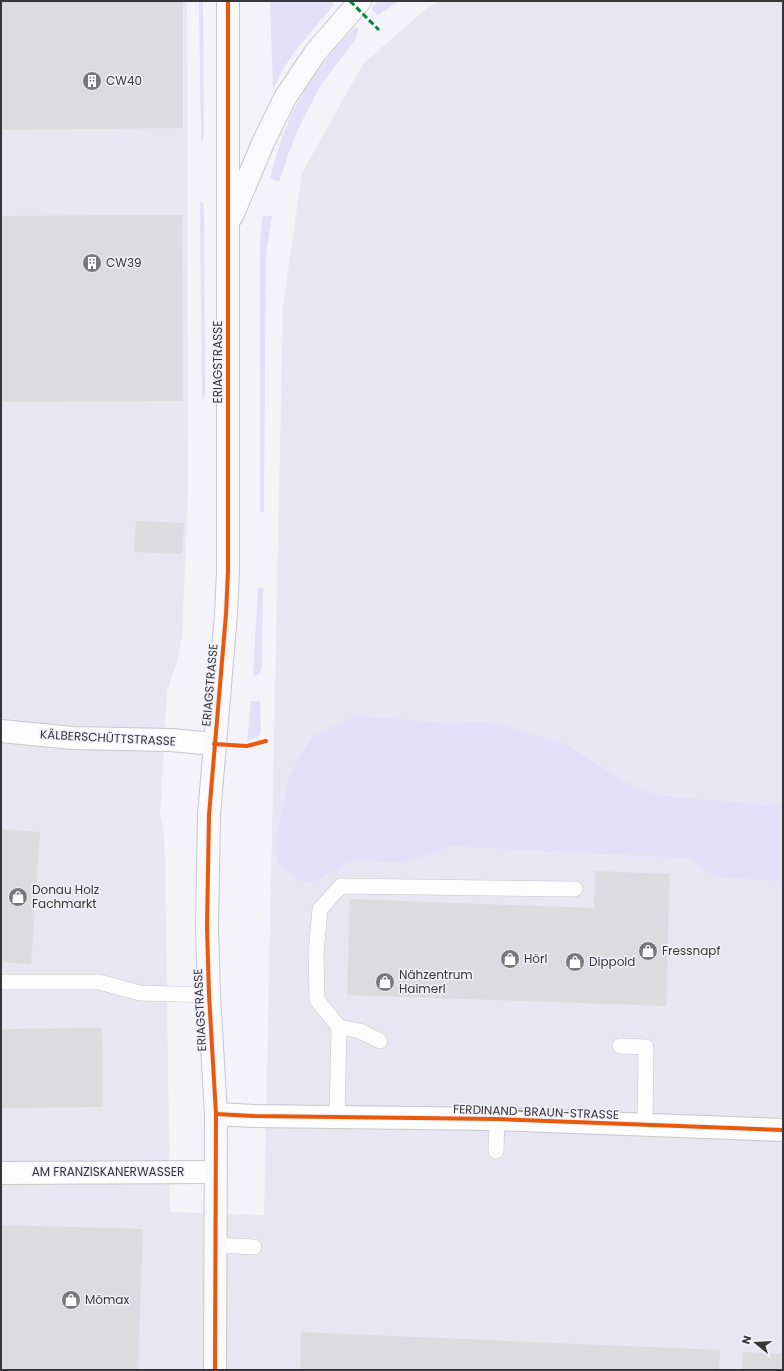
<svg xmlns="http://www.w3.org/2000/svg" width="784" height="1371" font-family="Poppins,sans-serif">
	<rect width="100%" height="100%" fill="#f4f3f9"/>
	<polygon fill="#e7e6f2" points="1,1 187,1 188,492 182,637 176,665 167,690 160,815 164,836 165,857 170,1212 264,1215 283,306 302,173 363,64 427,8 439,1 783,1 783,1370 1,1370"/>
	<g fill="#e3dff8">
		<polygon points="199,1 203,1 204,134 201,143"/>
		<polygon points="270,1 331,1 334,5 298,47 285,66 273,89"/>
		<polygon points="379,1 399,1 378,15 371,8"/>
		<polygon points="355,27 359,29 355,40 320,86 302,121 290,149 279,182 270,178 279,146 291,115 311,80 336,47"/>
		<polygon points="200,201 204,204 205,394 202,402"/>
		<polygon points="263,216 272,216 266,254 264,492 264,512 260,513 260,238"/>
		<polygon points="258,588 263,588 262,665 261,671 258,675 253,676"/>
		<polygon points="251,701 260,701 261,731 258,737 247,741"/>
		<polygon points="357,715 440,723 498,724 567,745 623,781 659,796 783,806 783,881 715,877 688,858 451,846 404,863 354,860 312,882 298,880 277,861 276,838 290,774 312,737"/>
	</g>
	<g fill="#dcdbe0">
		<polygon points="1,1 183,1 183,128 1,130"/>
		<polygon points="120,215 182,215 183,401 1,402 1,216"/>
		<polygon points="136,521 184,523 182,554 134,552"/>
		<polygon points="1,829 40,832 31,964 1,962"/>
		<polygon points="595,871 670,874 666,1006 347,995 350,899 594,908"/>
		<polygon points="102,1028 103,1107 1,1108 1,1029"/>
		<polygon points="1,1225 143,1229 138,1370 1,1370"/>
		<polygon points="301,1332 720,1350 719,1370 300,1370"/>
		<polygon points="743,1352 783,1354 783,1370 742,1370"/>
	</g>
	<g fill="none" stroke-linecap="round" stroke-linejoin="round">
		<defs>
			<g id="lane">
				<polyline points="1,982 99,982 140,993 209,995"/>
				<polyline points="339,1027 317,1000 316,953 320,909 341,886 575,889"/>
				<polyline points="620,1046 646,1047 645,1126"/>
				<polyline points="337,1117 339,1027 360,1031 380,1041"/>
				<polyline points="496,1151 497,1119"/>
				<polyline points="216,1245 254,1247"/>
			</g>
			<g id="street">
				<polyline points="1,731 73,738 171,740 214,744"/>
				<polyline points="216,1114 254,1116 497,1119 783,1130"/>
				<polyline points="1,1173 216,1172"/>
			</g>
			<g id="secondary">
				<polyline points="232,216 263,143 285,98 315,53 360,1"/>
				<polyline points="215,1370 216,1114 209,995 207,927 209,815 226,614 228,571 228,1"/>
			</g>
		</defs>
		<use href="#lane" stroke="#c7c6cb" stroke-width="16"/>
		<use href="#street" stroke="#c7c6cb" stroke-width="24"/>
		<use href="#secondary" stroke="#c7c6cb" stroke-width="24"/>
		<use href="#lane" stroke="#fdfdfe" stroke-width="15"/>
		<use href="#street" stroke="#fdfdfe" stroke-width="22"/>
		<use href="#secondary" stroke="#fafafc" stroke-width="22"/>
		<polyline stroke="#00873e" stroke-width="3" stroke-dasharray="6 3" stroke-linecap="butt" points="350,1 379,30"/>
		<defs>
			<g id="cycleway">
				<polyline points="214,744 247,746 266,741"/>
				<polyline points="216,1114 254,1116 497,1119 783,1130"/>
				<polyline points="215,1370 216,1114 209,995 207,927 209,815 226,614 228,571 228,1"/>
			</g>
		</defs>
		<use href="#cycleway" stroke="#f2f1fb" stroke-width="6"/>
		<use href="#cycleway" stroke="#e8590c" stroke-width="4"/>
	</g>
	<defs>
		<symbol id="building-disc" viewBox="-11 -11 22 22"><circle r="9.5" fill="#78787c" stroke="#f2f1fb"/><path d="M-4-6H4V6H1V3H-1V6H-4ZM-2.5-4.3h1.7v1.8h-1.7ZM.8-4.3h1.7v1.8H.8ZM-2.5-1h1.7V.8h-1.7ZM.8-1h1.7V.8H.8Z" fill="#fff"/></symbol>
		<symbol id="shop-disc" viewBox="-11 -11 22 22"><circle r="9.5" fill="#78787c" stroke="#f2f1fb"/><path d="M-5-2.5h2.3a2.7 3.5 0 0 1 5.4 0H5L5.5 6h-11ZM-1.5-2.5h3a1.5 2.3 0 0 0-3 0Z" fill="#fff"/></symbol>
	</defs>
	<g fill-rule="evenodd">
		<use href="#building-disc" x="81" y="70" width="22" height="22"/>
		<use href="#building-disc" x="81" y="252" width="22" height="22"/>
		<use href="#shop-disc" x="7" y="886" width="22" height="22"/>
		<use href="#shop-disc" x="637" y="940" width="22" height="22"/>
		<use href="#shop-disc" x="499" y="948" width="22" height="22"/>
		<use href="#shop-disc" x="564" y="951" width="22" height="22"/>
		<use href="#shop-disc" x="374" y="971" width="22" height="22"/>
		<use href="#shop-disc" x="60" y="1289" width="22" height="22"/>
	</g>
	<g text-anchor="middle" stroke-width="3" stroke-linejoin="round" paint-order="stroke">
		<g font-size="12" fill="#363539" stroke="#f2f1fb" text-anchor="start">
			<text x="106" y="85">CW40</text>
			<text x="106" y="267">CW39</text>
			<text x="32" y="894">Donau Holz<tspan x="32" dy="14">Fachmarkt</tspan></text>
			<text x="662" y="955">Fressnapf</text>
			<text x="524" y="963">Hörl</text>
			<text x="589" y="966">Dippold</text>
			<text x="399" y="979">Nähzentrum<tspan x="399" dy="14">Haimerl</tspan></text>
			<text x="85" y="1304">Mömax</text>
		</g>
		<g font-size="12" fill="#363539" stroke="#f2f1fb">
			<text transform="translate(218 362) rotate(-90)" y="4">ERIAGSTRASSE</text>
			<text transform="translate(210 685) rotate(-85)" y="4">ERIAGSTRASSE</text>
			<text transform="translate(108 738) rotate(3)" y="4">KÄLBERSCHÜTTSTRASSE</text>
			<text transform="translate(200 1010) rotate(-93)" y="4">ERIAGSTRASSE</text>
			<text transform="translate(536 1112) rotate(2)" y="4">FERDINAND-BRAUN-STRASSE</text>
			<text x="108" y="1176">AM FRANZISKANERWASSER</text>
		</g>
	</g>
	<rect width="784" height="1371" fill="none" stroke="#363539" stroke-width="4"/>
	<g transform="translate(756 1343) rotate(288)" stroke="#f2f1fb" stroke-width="3" paint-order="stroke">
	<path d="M0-3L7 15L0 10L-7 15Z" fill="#363539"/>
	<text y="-6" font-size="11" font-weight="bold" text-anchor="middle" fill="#363539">N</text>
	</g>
</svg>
